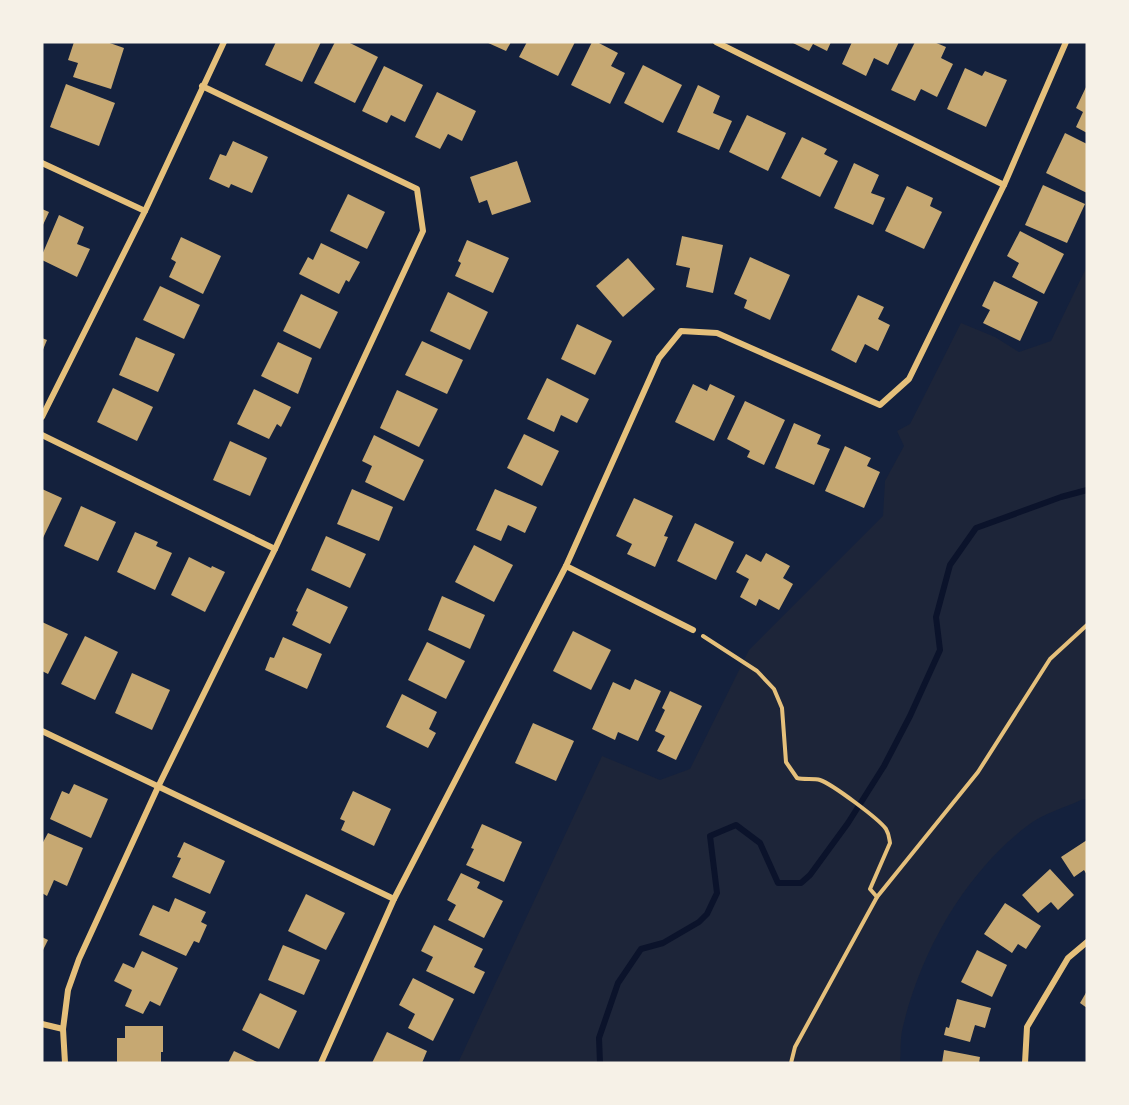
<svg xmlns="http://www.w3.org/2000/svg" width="1129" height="1105" font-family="'Open Sans',sans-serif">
	<rect width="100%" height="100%" fill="#14213d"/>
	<path fill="#1d2539" d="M1087,266V799L1081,800C1064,808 1042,814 1027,826C964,874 919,954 902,1031C900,1041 901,1053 900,1063H458L602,756L660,780L690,769L749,650L883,516L885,481L904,446L897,431L910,424L961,323L995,337L1019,352L1051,341Z"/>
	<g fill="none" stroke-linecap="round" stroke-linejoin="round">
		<polyline stroke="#0b132b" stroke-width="6" points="600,1063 599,1038 618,983 641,949 663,943 699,922 707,914 717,893 710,836 736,825 760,843 778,883 801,883 810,875 848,823 884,766 910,716 940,650 936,617 950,565 976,528 1061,497 1087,490"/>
	</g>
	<g fill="#c6a872">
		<polygon points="74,42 107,42 124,48 111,89 73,77 78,63 68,60"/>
		<polygon points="276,42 321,42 302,82 265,65"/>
		<polygon points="335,42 348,42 378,57 355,103 314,83"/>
		<polygon points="486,42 511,42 506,51"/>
		<polygon points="527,42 575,42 558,76 519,57"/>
		<polygon points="592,42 597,42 618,53 611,66 625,73 610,104 571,85"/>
		<polygon points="791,42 831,42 827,51 813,44 809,51"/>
		<polygon points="852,42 899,42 888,65 874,58 866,76 842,64"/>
		<polygon points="915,42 934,42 946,47 941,58 953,64 937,97 921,89 915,101 891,90"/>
		<polygon points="643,65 682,85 663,123 624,103"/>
		<polygon points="384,66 423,85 405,122 391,115 387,123 362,111"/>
		<polygon points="965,68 982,76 985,71 1007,80 986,127 947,109"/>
		<polygon points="66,84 115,103 99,146 50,127"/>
		<polygon points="698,85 720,96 713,113 732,121 719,150 677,132"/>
		<polygon points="1087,85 1087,133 1076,127 1083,112 1076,108"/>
		<polygon points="437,92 476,111 462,141 448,134 440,149 415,137"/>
		<polygon points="747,115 786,133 768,171 729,152"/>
		<polygon points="1065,133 1087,144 1087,193 1046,173"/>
		<polygon points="802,137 827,149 824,154 838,161 820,197 781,178"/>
		<polygon points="233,141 268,157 252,193 231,184 229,188 209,179 220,154 226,156"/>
		<polygon points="517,161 531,202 492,215 487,200 479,203 470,177"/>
		<polygon points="854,163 879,175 871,193 885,198 873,225 834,208"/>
		<polygon points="1043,185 1085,204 1067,243 1025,225"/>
		<polygon points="907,186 933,198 930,206 942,212 924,249 885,231"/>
		<polygon points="348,194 385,212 367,249 330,231"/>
		<polygon points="42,209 49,212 42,227"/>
		<polygon points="59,215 84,227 77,244 90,249 77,277 42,260 42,255"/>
		<polygon points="1020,231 1064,254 1044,294 1012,277 1019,263 1007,256"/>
		<polygon points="682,236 723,245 713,293 686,287 690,268 676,265"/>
		<polygon points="181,237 221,256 203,294 169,277 176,262 171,259"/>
		<polygon points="467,240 509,258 493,293 455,276 461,263 458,261"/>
		<polygon points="321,243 360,262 349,282 346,280 339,294 299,274 308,257 313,260"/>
		<polygon points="750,257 790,275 770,320 744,308 747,300 734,294"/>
		<polygon points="628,258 655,289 623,317 596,286"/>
		<polygon points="994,281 1038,302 1020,341 983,323 990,310 982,306"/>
		<polygon points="160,286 200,305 184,339 143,320"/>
		<polygon points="448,292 488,312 470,350 430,331"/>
		<polygon points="301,294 338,312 320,349 283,331"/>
		<polygon points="858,295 884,307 878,319 890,325 878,351 865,344 856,363 831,350"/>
		<polygon points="577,324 612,341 595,375 561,359"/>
		<polygon points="136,337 175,354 158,392 119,375"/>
		<polygon points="42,338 47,340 42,352"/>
		<polygon points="422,341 463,360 447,394 405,375"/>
		<polygon points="278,342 312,358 298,394 261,376"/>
		<polygon points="547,378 589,399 577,423 561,415 554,432 527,419"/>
		<polygon points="693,384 707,391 710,384 735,396 714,441 675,422"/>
		<polygon points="113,388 153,407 137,441 97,422"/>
		<polygon points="254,389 291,407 281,427 277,424 269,439 237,424"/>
		<polygon points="397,390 438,409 419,447 380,428"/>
		<polygon points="745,401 785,420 764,465 747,457 750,451 727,439"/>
		<polygon points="794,423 821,435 817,444 830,449 814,485 775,468"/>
		<polygon points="524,434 559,451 542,486 507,468"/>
		<polygon points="374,435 424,460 404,501 365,482 372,466 362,461"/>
		<polygon points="230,441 267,458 250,496 213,480"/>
		<polygon points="845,446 871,458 867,466 880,472 864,508 825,491"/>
		<polygon points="42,489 62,498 42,540"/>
		<polygon points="352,489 393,507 379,541 337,524"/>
		<polygon points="495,489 537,507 525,533 508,525 501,541 476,530"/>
		<polygon points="634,498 673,516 664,536 668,537 655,567 627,554 632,544 616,536"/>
		<polygon points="81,506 116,522 98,561 64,546"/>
		<polygon points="695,523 734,542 716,580 677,561"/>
		<polygon points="135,532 158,542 156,546 172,553 155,590 117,572"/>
		<polygon points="326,536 366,554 350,588 311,570"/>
		<polygon points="474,545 513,565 494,602 455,582"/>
		<polygon points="766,553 790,566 783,578 793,584 779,610 759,599 756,606 740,597 749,579 736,572 746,554 761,562"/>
		<polygon points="189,557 211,568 212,566 225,572 205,612 171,595"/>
		<polygon points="307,588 348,607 330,644 292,625 298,612 296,611"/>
		<polygon points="442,596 485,615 470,649 428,630"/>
		<polygon points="42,622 68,634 48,674 42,671"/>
		<polygon points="573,631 611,650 591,690 553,671"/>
		<polygon points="85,636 118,652 95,700 61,684"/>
		<polygon points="283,637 322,654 307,689 265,670 270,657 274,658"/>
		<polygon points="427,642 465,661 446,699 408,680"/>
		<polygon points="132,673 170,690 152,730 115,713"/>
		<polygon points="635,679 661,691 638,741 618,732 615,740 592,729 613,682 630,690"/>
		<polygon points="670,691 702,706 676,760 657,751 665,736 655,731 665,710 662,708"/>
		<polygon points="402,694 437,712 429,729 436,733 428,748 386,727"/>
		<polygon points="533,723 574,741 556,781 515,763"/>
		<polygon points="74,784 108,799 91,838 50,819 62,791 69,794"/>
		<polygon points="353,791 391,809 374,846 341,830 345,821 340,819"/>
		<polygon points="482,824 522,842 504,882 466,865 474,849 471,848"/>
		<polygon points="48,833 83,848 67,886 54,880 47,896 42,893 42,844"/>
		<polygon points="1087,840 1087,875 1084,870 1074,877 1061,857"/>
		<polygon points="184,842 225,861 210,894 172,877 181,858 177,857"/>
		<polygon points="1050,869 1074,895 1058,910 1051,902 1038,913 1022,895"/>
		<polygon points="461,873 480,882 477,888 503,901 484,938 448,920 456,905 447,900"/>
		<polygon points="306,894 345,913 326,950 288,931"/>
		<polygon points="175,898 206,912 201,922 207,925 199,943 194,941 186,956 139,935 153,905 169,912"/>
		<polygon points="1005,903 1041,926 1026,949 1018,944 1012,953 984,934"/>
		<polygon points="434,925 483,949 474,967 485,972 474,994 426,971 433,957 421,951"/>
		<polygon points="42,937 48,940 42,952"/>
		<polygon points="283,945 320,960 304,995 268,980"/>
		<polygon points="977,950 1007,965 992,997 961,982"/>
		<polygon points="142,951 178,968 160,1006 150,1001 143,1014 125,1006 132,990 114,981 123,963 134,968"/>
		<polygon points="413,978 454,999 433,1041 408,1028 415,1014 399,1005"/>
		<polygon points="1087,991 1087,1008 1080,1003"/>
		<polygon points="260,993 297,1011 279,1049 242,1030"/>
		<polygon points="957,999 991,1008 985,1028 975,1025 970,1042 944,1035 946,1027 949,1028"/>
		<polygon points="125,1026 163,1026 163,1052 161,1052 161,1063 117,1063 117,1038 125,1038"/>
		<polygon points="387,1032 427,1051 422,1063 372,1063"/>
		<polygon points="944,1050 980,1057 979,1063 942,1063"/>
		<polygon points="234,1051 259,1063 228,1063"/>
	</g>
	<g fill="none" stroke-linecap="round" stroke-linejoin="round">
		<g stroke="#e5c07b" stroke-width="4">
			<path d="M703,636L757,671L774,689L782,708L786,762L797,778C804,780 814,778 820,780C832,784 879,819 886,829C889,834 889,837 890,843L870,889L877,897"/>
			<polyline points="791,1063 795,1047 877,897 978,772 1050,659 1087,625"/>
		</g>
		<g stroke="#e5c07b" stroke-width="6">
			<polyline points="716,42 1004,185"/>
			<polyline points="42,163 145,211"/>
			<polyline points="42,417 145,211 224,42"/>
			<polyline points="42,435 275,549"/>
			<polyline points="566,566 693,630"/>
			<polyline points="42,731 394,899"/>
			<polyline points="42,1024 63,1029"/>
			<polyline points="65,1063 63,1029 68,990 79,959 158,787 275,549 423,231 417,189 202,86"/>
			<polyline points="321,1063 394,899 566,566 659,358 681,331 717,333 880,405 909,379 1004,185 1066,42"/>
			<polyline points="1025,1063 1027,1027 1068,958 1087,942"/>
		</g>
	</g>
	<rect width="1129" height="1105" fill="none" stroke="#f6f1e7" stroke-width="87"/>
</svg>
